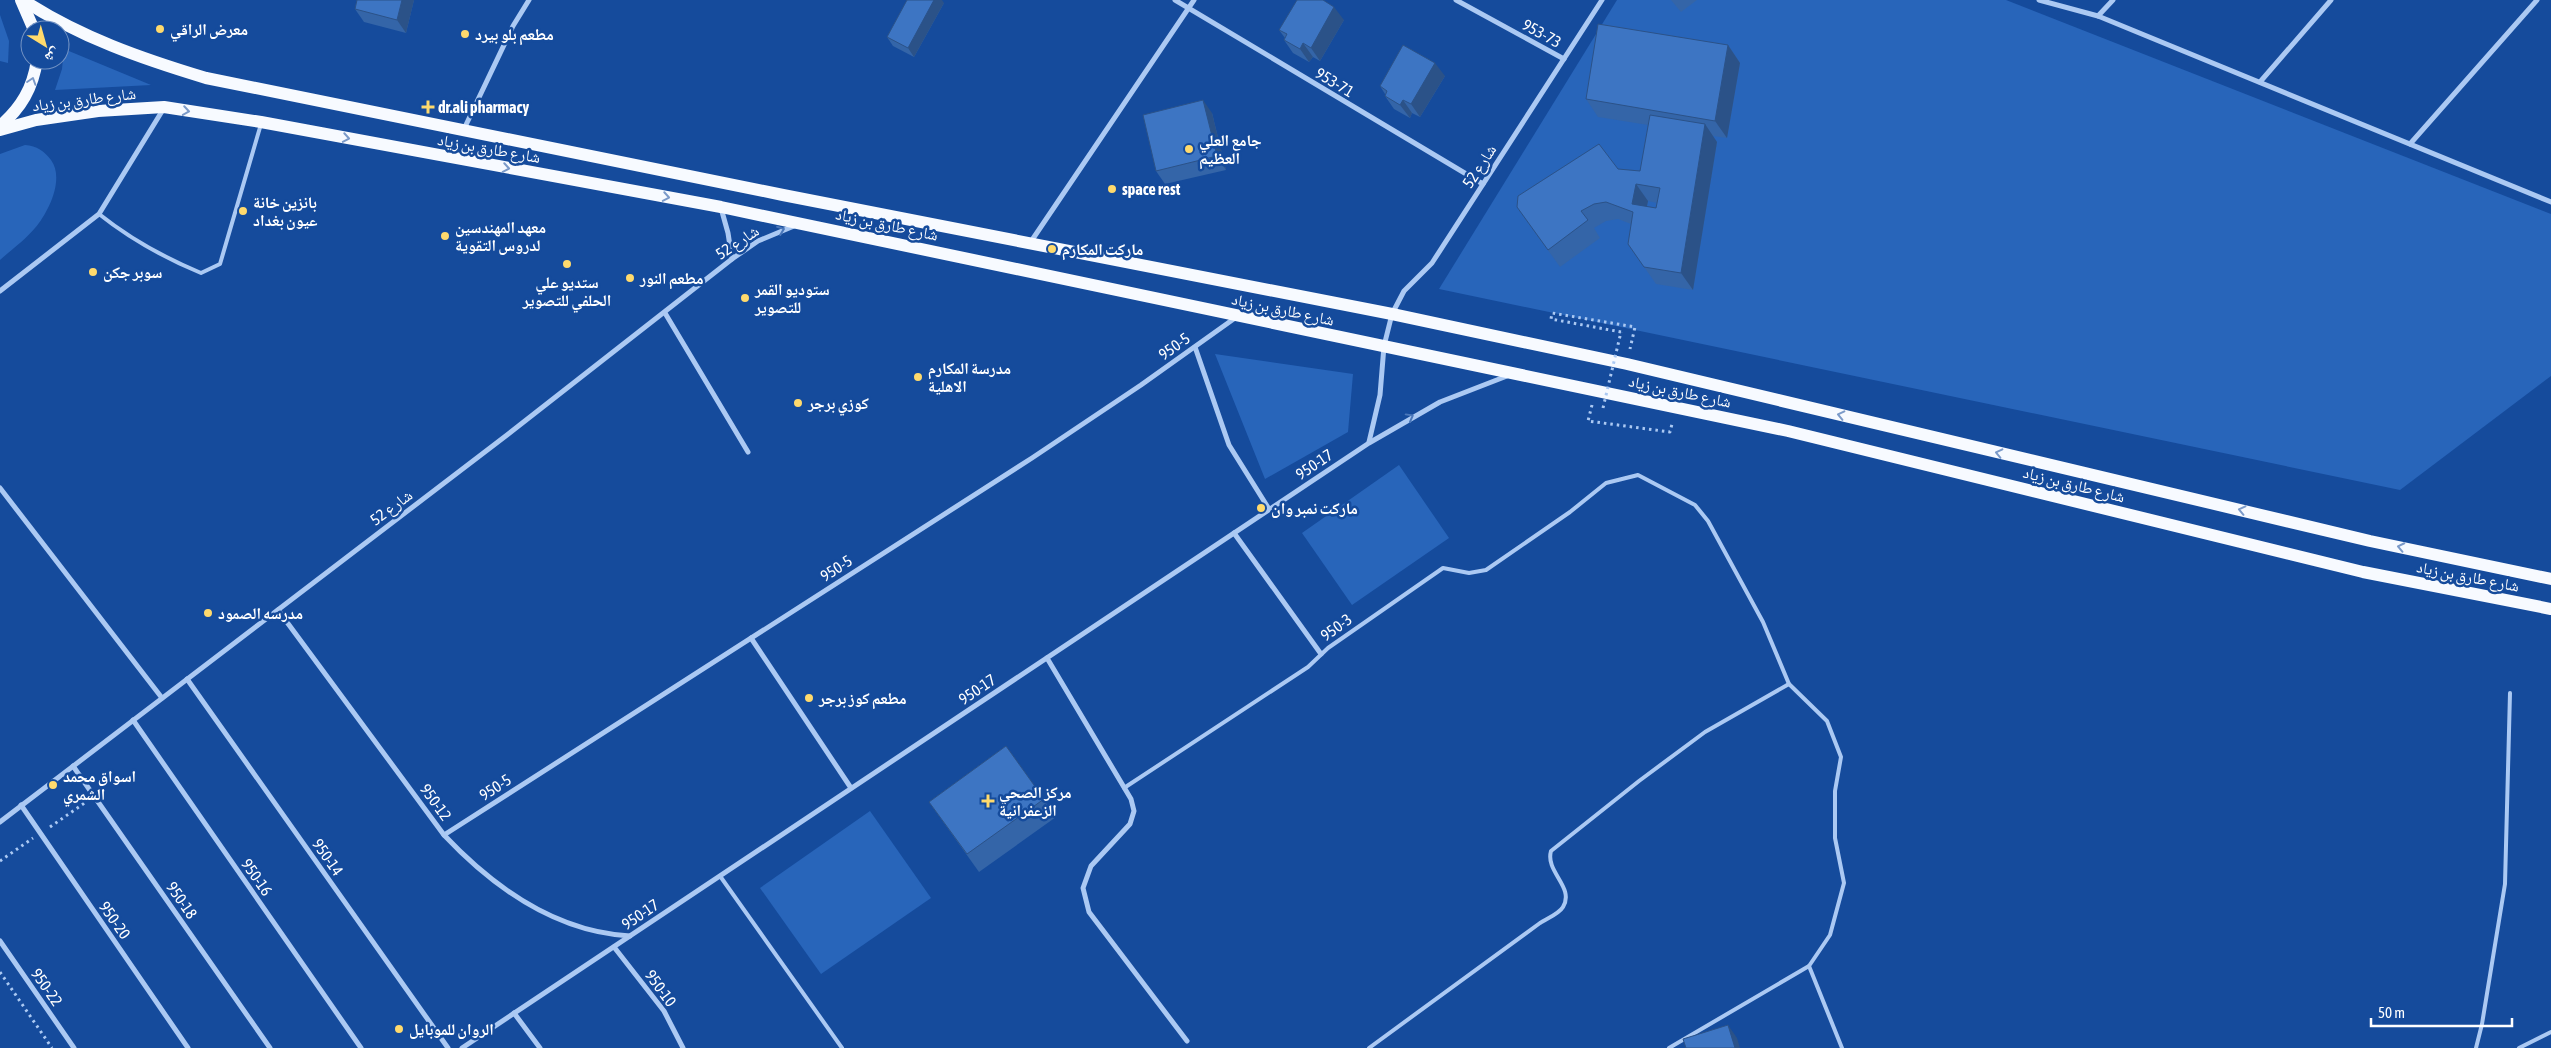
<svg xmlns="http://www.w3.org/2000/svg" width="2551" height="1048" font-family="'Asap Condensed','Noto Naskh Arabic',sans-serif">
	<rect width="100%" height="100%" fill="#154b9c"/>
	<g fill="#2865ba">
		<polygon points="1617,0 2006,0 2551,214 2551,376 2400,490 1439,289"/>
		<polygon points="0,15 9,41 8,63 0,61"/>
		<polygon points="64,49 151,85 55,90 62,69"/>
		<path d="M25,145C37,146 44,151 51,160C65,179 48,213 35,228C25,240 11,250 0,260V154Z"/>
		<polygon points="1215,354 1353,374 1348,432 1265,479"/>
		<polygon points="1399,465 1449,538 1352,605 1302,533"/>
		<polygon points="870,811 931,898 821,974 760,888"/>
	</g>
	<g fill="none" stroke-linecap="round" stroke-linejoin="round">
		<g stroke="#abc9f3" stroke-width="3" stroke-dasharray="2.5 4" stroke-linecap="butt">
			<polyline points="1621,332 1551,319 1552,313 1635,327 1630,349"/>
			<polyline points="1592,405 1588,421 1670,432 1672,424 1669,424"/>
			<polyline points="50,827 86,802"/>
			<polyline points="0,861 33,838"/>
			<polyline points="0,972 52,1048"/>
		</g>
		<g stroke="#abc9f3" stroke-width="4">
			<path d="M99,214C129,238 165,258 201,273L220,264L261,124"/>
			<polyline points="1124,788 1308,667 1328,648 1443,568 1469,573 1486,570 1570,512 1606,483 1638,475 1695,505 1708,521 1763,622 1789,684 1827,721 1841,757 1835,791 1835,838 1844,883 1830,935 1809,966 1842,1048"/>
			<polyline points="720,876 842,1048"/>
			<path d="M1369,1048L1540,923C1546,919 1559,914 1563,907C1575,887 1545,872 1551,851L1639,781L1705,732L1789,684"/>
			<polyline points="1669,1048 1809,966"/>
			<polyline points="2476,1048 2482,1024 2505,884 2510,693"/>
			<polyline points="2519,1048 2551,1032"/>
		</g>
		<g stroke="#abc9f3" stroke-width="5">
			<polyline points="1175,0 1483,184"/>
			<polyline points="1456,0 1564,59"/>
			<polyline points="2039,0 2098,16 2551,202"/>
			<polyline points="2098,16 2113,0"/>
			<polyline points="2260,82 2331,0"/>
			<polyline points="464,129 513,26 529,0"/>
			<polyline points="2410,144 2537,0"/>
			<polyline points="721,208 728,233 732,259"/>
			<polyline points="1030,243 1194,0"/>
			<polyline points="0,291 99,214 164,108"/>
			<polyline points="665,313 748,452"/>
			<polyline points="1195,347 1229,445 1269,509"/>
			<polyline points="1369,442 1380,395 1384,346 1392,314 1404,291 1432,263 1602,0"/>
			<polyline points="0,488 162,698"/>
			<polyline points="1234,533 1321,654"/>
			<path d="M278,610L444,835C493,887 556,932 630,936"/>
			<polyline points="751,638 851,788"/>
			<polyline points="1047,658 1131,799 1134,811 1130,824 1091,866 1083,888 1089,912 1187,1041"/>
			<polyline points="187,679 448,1048"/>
			<polyline points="133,720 361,1048"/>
			<polyline points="73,766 270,1048"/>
			<polyline points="21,805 188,1048"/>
			<polyline points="0,822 507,435 732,259 758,241 794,226"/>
			<polyline points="444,835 1032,458 1141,385 1235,318"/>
			<polyline points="0,941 74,1048"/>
			<polyline points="614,947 664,1011 683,1048"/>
			<polyline points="514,1013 540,1048"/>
			<polyline points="462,1048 1369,443 1440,402 1507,376"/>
		</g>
		<g stroke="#f7faff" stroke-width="12">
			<polyline points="21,0 34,30"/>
			<path d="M23,0C79,37 143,59 206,78L783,195L1392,314L1627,364L2370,541L2551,579"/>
			<path d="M0,126C21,108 33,88 37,60"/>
			<polyline points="0,130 36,120 98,111 164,107 261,122 721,207 1788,431 2363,572 2551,609"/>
		</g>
		<polyline stroke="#abc9f3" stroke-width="3" stroke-dasharray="2.5 4" stroke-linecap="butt" points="1603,408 1621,332"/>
	</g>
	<g fill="#3465a8" fill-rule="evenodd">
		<polygon points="414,0 406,33 364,22 355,9"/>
		<polygon points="1671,0 1697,0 1681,12"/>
		<polygon points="944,3 914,57 893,46 887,37"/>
		<polygon points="1344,20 1320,61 1313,57 1309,62 1293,53 1284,40 1285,38 1279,30"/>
		<path d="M1728,45L1740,63L1727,138L1713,136L1717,142L1693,290L1656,284L1628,244L1631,224L1618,219L1606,221L1594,228L1600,238L1560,267L1517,207L1618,169L1640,171L1648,125L1598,117L1586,99ZM1648,201L1657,203L1656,208L1647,206Z"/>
		<polygon points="1445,76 1420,117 1412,113 1410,118 1394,109 1385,96 1385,94 1380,86"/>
		<polygon points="1212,113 1226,170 1165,184 1156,171"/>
		<polygon points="1006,746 1056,817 979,872 929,802"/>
	</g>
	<g fill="#2b5288">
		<polygon points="402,0 414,0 406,33 397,20"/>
		<polygon points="934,0 942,0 944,3 914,57 908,48"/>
		<polygon points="1334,7 1344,20 1320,61 1311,48"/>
		<polygon points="1303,43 1313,57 1309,62 1300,49"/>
		<polygon points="1728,45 1740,63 1727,138 1715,121"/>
		<polygon points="1435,63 1445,76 1420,117 1411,104"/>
		<polygon points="1203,100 1212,113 1226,170 1217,156"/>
		<polygon points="1403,100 1412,113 1410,118 1400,105"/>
		<polygon points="1705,124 1717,142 1693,290 1681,273"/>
		<polygon points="1636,184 1648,201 1644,221 1632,204"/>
		<polygon points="1728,1025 1737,1038 1740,1048 1735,1048"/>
	</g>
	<g fill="#3d75c3" stroke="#2b5288" fill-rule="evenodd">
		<polygon points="357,0 402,0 397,20 355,9"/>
		<polygon points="907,0 934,0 908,48 887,37"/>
		<polygon points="1297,0 1323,0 1334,7 1311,48 1303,43 1300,49 1284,40 1287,34 1279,30"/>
		<polygon points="1598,24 1728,45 1715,121 1586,99"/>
		<polygon points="1403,45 1435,63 1411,104 1403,100 1400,105 1385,96 1387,91 1380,86"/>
		<polygon points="1203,100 1217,156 1156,171 1143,115"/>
		<path d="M1650,115L1705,124L1681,273L1644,267L1628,244L1633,212L1606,202L1594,204L1581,211L1588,220L1548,250L1517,207L1518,196L1599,144L1618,169L1640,171ZM1636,184L1660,188L1656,208L1632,204Z"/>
		<polygon points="1006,746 1044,799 967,854 929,802"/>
		<polygon points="1728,1025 1735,1048 1686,1048 1683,1039"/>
	</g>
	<defs><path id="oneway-chevron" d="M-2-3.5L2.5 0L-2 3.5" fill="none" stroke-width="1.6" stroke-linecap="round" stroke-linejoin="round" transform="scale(1.25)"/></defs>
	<g stroke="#7b9ac9">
		<use href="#oneway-chevron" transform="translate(32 81) rotate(-72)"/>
		<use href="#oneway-chevron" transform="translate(186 111) rotate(9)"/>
		<use href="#oneway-chevron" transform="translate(346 138) rotate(10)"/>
		<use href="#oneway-chevron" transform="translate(506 168) rotate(10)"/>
		<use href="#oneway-chevron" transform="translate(666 197) rotate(10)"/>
		<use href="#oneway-chevron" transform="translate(1841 415) rotate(-167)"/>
		<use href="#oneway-chevron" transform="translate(1999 453) rotate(-167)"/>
		<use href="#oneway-chevron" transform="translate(2242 510) rotate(-167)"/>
		<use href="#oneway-chevron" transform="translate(2401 547) rotate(-168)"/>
	</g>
	<g stroke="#4a77ba">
		<use href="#oneway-chevron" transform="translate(781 230) rotate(-21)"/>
		<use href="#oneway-chevron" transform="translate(1410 417) rotate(-29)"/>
	</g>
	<g fill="#ffda6d" stroke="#154b9c" stroke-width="2">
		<circle cx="160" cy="29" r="5"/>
		<circle cx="465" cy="34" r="5"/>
		<path d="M425.5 99.5h5v5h5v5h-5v5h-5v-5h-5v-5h5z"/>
		<circle cx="1189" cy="149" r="5"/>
		<circle cx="1112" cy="189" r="5"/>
		<circle cx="243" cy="211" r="5"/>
		<circle cx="445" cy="236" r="5"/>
		<circle cx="1052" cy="249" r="5"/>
		<circle cx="567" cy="264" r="5"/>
		<circle cx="93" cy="272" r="5"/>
		<circle cx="630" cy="278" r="5"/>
		<circle cx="745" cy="298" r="5"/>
		<circle cx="918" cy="377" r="5"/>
		<circle cx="798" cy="403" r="5"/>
		<circle cx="1261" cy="508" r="5"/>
		<circle cx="208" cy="613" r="5"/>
		<circle cx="809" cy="698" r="5"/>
		<circle cx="53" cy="785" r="5"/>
		<path d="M985.5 793.5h5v5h5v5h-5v5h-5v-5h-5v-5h5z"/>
		<circle cx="399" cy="1029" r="5"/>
	</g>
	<g text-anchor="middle" stroke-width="5" stroke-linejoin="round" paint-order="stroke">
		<g font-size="16" font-weight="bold" fill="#fff" stroke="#154b9c" text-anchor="start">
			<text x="170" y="35">معرض الراقي</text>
			<text x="475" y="40">مطعم بلو بيرد</text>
			<text x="438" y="113">dr.ali pharmacy</text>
			<text x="1199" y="146">جامع العلي<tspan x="1199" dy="18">العظيم</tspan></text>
			<text x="1122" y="195">space rest</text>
			<text x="253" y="208">بانزين خانة<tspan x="253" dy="18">عيون بغداد</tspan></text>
			<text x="455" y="233">معهد المهندسين<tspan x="455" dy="18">لدروس التقوية</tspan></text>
			<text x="1062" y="255">ماركت المكارم</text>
			<text x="103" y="278">سوبر جكن</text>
			<text x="640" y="284">مطعم النور</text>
			<text x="567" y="288" text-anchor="middle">ستديو علي<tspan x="567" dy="18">الحلفي للتصوير</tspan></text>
			<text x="755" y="295">ستوديو القمر<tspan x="755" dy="18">للتصوير</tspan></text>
			<text x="928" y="374">مدرسة المكارم<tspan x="928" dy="18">الاهلية</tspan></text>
			<text x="808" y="409">كوزي برجر</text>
			<text x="1271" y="514">ماركت نمبر وان</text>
			<text x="218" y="619">مدرسه الصمود</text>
			<text x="819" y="704">مطعم كوز برجر</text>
			<text x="63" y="782">اسواق محمد<tspan x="63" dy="18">الشمري</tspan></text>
			<text x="999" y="798">مركز الصحي<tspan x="999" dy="18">الزعفرانية</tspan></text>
			<text x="409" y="1035">الروان للموبايل</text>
		</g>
		<g font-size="16" fill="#fff" stroke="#154b9c">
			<text transform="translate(1542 33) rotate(29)" y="6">953-73</text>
			<text transform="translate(1335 82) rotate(31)" y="6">953-71</text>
			<text transform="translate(84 99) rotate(-7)" y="6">شارع طارق بن زياد</text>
			<text transform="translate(489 148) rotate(10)" y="6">شارع طارق بن زياد</text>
			<text transform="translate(1479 166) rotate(-57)" y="6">شارع 52</text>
			<text transform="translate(887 224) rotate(12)" y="6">شارع طارق بن زياد</text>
			<text transform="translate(737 242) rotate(-34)" y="6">شارع 52</text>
			<text transform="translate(1283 309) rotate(12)" y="6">شارع طارق بن زياد</text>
			<text transform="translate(1174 346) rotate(-36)" y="6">950-5</text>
			<text transform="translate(1680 391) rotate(12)" y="6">شارع طارق بن زياد</text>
			<text transform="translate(1314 464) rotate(-34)" y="6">950-17</text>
			<text transform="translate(2074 484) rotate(14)" y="6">شارع طارق بن زياد</text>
			<text transform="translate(391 507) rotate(-37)" y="6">شارع 52</text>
			<text transform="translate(836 568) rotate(-33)" y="6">950-5</text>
			<text transform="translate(2468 576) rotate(11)" y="6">شارع طارق بن زياد</text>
			<text transform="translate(1336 627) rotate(-36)" y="6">950-3</text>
			<text transform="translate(977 689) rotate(-34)" y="6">950-17</text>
			<text transform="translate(495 787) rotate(-33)" y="6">950-5</text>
			<text transform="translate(436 802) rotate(54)" y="6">950-12</text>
			<text transform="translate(328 857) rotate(55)" y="6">950-14</text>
			<text transform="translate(257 877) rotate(55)" y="6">950-16</text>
			<text transform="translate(182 900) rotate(55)" y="6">950-18</text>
			<text transform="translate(640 914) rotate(-34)" y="6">950-17</text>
			<text transform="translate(115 920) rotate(55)" y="6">950-20</text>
			<text transform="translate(47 987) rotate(55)" y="6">950-22</text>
			<text transform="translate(661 988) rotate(54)" y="6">950-10</text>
		</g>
	</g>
	<g transform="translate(45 45) rotate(143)"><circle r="24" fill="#154b9c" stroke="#7393c4"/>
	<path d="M0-4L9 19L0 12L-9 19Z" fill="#ffda6d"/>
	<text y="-8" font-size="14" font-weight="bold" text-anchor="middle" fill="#ffffff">ش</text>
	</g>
	<path d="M2371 1018v8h141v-8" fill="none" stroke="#ffffff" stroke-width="2.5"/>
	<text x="2378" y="1018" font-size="15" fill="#ffffff" stroke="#154b9c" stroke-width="4" paint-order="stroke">50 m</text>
</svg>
